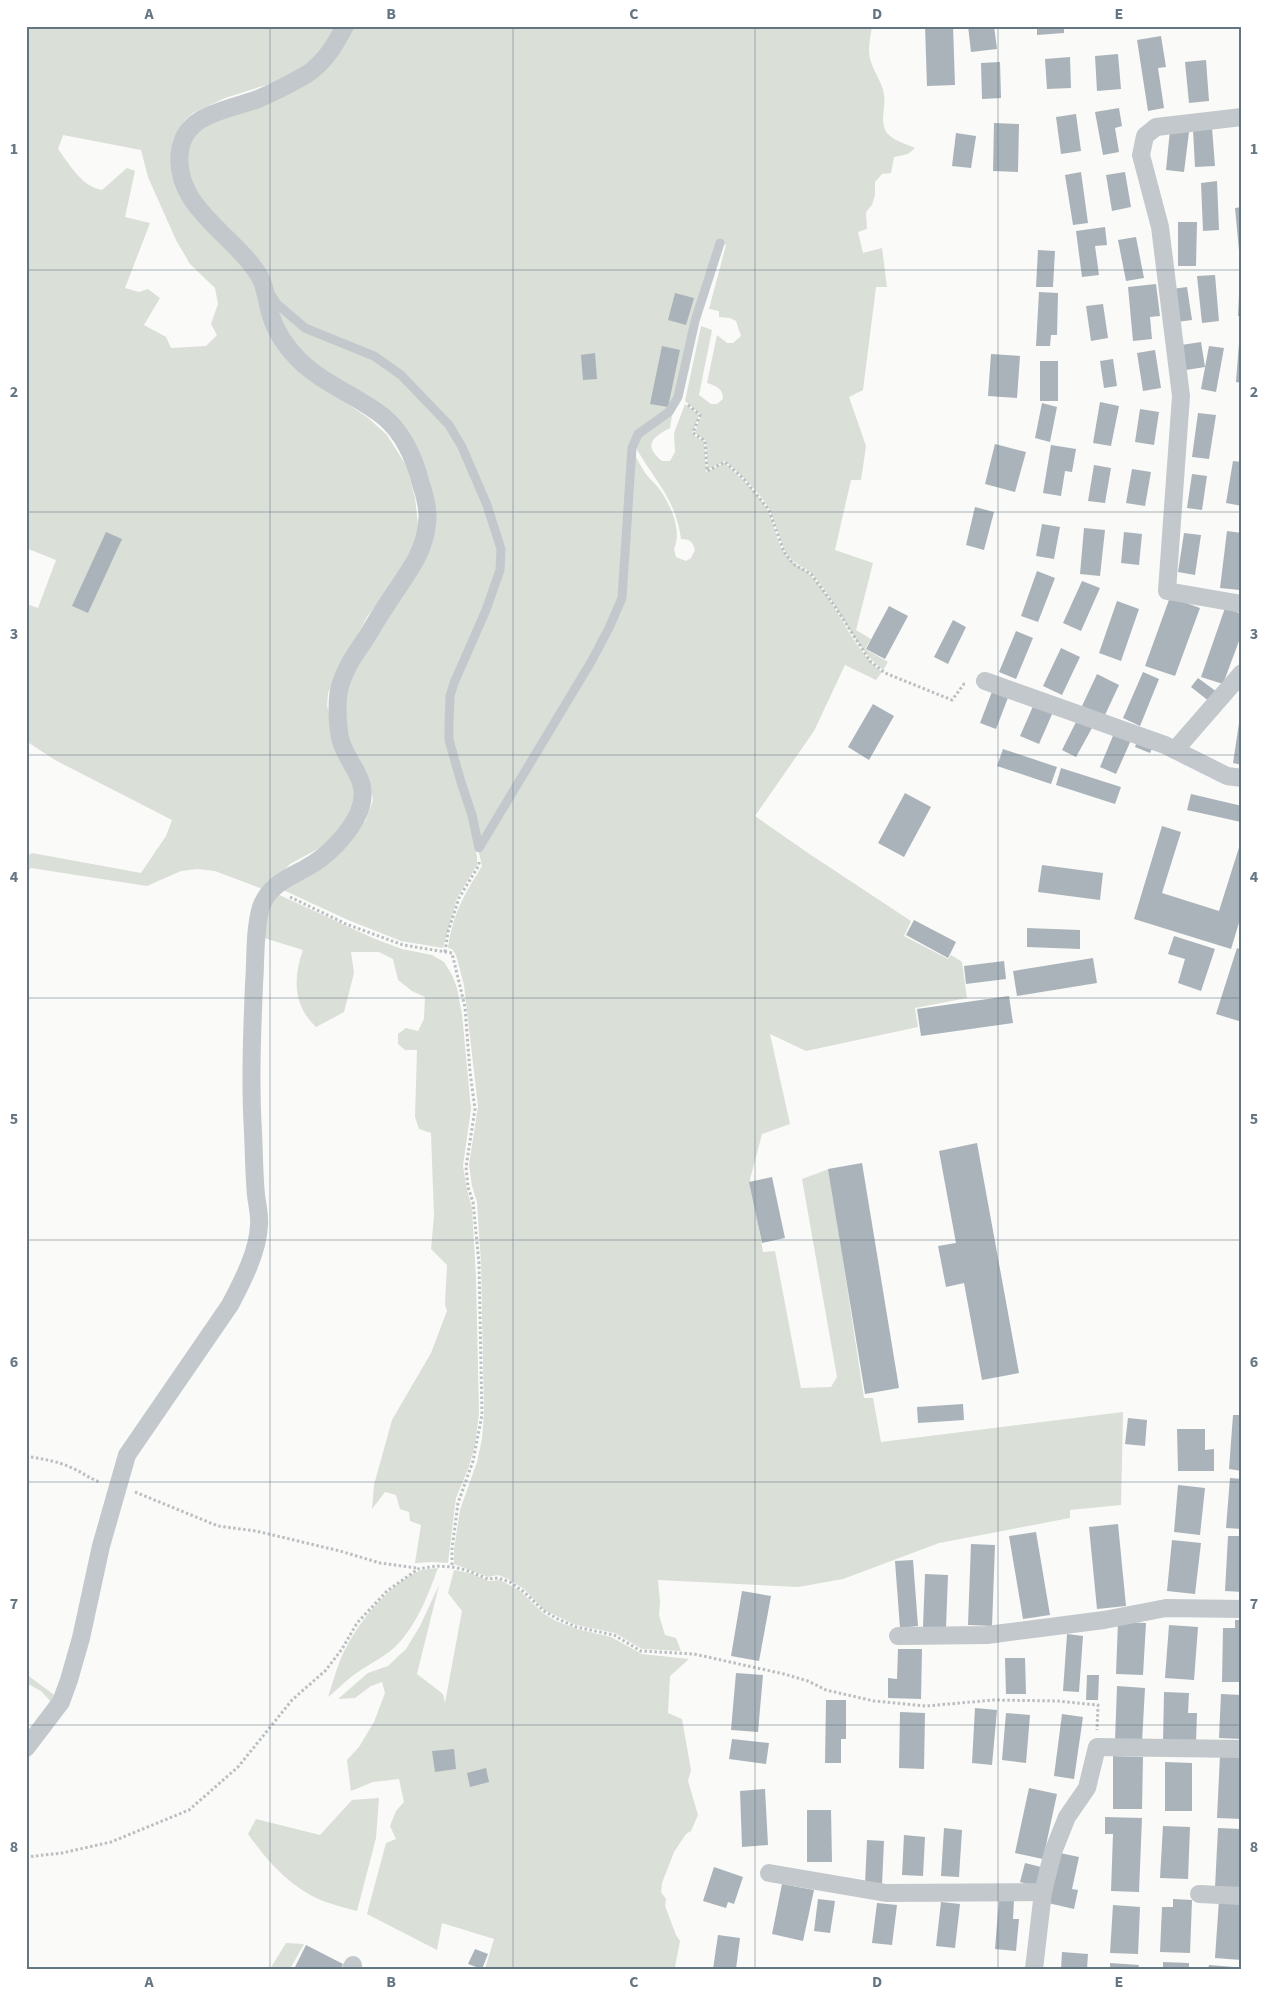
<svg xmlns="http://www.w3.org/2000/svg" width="1268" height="1995" font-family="'Source Sans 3',sans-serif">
	<rect width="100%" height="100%" fill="#fafaf8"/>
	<g fill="#dadfd7" fill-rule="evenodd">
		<path d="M26,26H340L323,51L285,79L225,98L193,113L185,120L173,140L171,155L175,172L241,258L265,303L333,394L367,417L387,435L407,467L415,498L419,534L394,583L367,617L336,675L328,693L327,706L337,736L359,795L338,834L316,850L290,864L265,890L215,871L197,869L181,871L147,886L31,868L26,872V857L32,853L141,873L166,836L172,820L55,760L26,741V604L38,608L56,560L26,548V423L29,412L26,398ZM63,135L141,150L148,177L176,240L190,264L215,288L218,304L211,324L217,335L206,346L171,348L166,337L144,325L160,298L148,289L139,292L125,288L150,223L125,217L135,171L127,168L102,190C81,186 70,165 58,149Z"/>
		<path d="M350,26H876L872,27C870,39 867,51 871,62C875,74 882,82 884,95C886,107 879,122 887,133C894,141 906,144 915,148L908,154L894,157L891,173L882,174L875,182V195L872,205L866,212L867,229L858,232L863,253L882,248L887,287H876L863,390L849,397L866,446L861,480H851L835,550L873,563L856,630L871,639L865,649L888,662L883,670C853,646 839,605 813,575C805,566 791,564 785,551C779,538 776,524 770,511C763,495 739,473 725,461L708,469L706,441L695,433L701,415L685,401L701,326L712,330L699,395L711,404H717L723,399C723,388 716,386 707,383L717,335L727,343H733L741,336L736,321L730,318L719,317V311L709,309L726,245L718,243L675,396L667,410L636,432L619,597L606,627L562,706L480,838L453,740L454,696L505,548L490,504L465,445L403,373L307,326L280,302L213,217L189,178L184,154L189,135L206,125L269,98Z"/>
		<polygon points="275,306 290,320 372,359 399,377 446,427 472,474 498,549 497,570 446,708 477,857 477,865 457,898 443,948 401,941 348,920 281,889 357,832 366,820 373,800 371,788 350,743 344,721 346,682 427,550 419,455 320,374 290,342"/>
		<path d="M685,404L699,415L692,434L704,442L706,472L725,463C739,476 759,494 768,511C775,525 776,542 785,554C793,566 803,567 811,576C839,605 850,647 882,672L876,680L845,665L814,731L755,816L808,853L911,921L904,936L948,959L951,955L962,962L967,998L915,1008L918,1027L806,1051L770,1034L790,1124L762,1134L750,1179L763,1252L775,1251L801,1388L831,1387L837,1377L802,1179L829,1169L864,1398H873L881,1442L1123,1412L1121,1505L1070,1510V1518L939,1543L843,1579L798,1587L658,1580L660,1602L659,1615L665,1635L676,1638L681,1651L642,1649L615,1633L576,1625L544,1610L524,1589L510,1580L498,1575L488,1577L454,1564V1549L460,1510L477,1462L482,1439L484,1413L481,1264L477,1202L472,1186L469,1165L478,1106L464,985L456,955L452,949L448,948C453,913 464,895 482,866L479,853L488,835L625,599L634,453C637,459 640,465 644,471C647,477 653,481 657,486C669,501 683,530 674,549L676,557L686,561L691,558L695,550C693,542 690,539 681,539C676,499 655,481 636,448L641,436L672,415L670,428C652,437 643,446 662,461H670L675,452L674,433Z"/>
		<path d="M275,893L375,939L402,949L432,955L444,962L452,975L457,988L462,1014L471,1109L463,1166L467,1190L472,1208L476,1277L479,1413L475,1446L468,1469L456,1498L448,1563L432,1562L415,1563L421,1525L410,1521L409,1512L400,1509L396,1495L385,1492L372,1509L374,1485L392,1420L431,1353L447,1311L445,1305L447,1265L431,1249L434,1216L431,1133L419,1129L415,1117L417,1050H405L398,1044V1034L406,1028L418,1031L424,1019L425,997L412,991L398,980L393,959L379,952H351L354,973L344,1012L316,1027C293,1005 293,978 303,950L261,937L265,914Z"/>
		<path d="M438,1568C428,1595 417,1625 396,1646C384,1657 371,1663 358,1672C347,1679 338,1689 328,1697C334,1680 338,1661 347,1646C361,1619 390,1584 419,1571C424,1569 432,1569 438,1568Z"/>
		<polygon points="454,1570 470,1573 489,1581 500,1580 519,1590 543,1613 556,1621 577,1629 611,1637 642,1654 689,1659 670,1676 668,1713 682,1719 691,1770 688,1781 698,1815 691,1831 686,1834 674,1852 662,1883 661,1892 666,1899 665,1906 676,1935 680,1941 675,1967 674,1969 485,1969 494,1939 442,1923 437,1950 367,1914 386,1843 396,1839 390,1826 396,1811 404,1802 399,1779 373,1782 351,1791 347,1760 359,1747 374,1722 385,1693 382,1682 371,1686 355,1698 338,1699 368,1673 388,1666 406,1649 420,1626 439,1585 417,1674 443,1694 445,1703 462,1611 448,1593"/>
		<polygon points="26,1674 57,1697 52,1703 41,1691 26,1683"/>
		<path d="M379,1798L376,1838L357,1911C346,1908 334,1905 323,1901C290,1887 268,1862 248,1834L256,1819L320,1835L352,1800Z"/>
		<polygon points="286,1943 304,1944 290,1969 270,1969"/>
	</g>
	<g fill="#aab3b9">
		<polygon points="925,26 953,26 955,85 927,86"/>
		<polygon points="968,26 994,26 997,49 971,52"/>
		<polygon points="1037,26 1064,26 1064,33 1037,35"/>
		<polygon points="1161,36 1166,67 1158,68 1164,108 1148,111 1137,40"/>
		<polygon points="1118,54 1121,89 1097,91 1095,56"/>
		<polygon points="1070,57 1071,88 1047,89 1045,59"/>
		<polygon points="1206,60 1209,101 1189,103 1185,62"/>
		<polygon points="1000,62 1001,98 982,99 981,63"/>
		<polygon points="1119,108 1122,126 1115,128 1119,152 1103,155 1095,112"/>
		<polygon points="1076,114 1081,151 1061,154 1056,117"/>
		<polygon points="994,123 1019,124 1018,172 993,171"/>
		<polygon points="1212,128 1215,166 1195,167 1193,130"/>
		<polygon points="1170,130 1189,132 1184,172 1166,170"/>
		<polygon points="956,133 976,136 971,168 952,166"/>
		<polygon points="1081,172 1088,223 1073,225 1065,175"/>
		<polygon points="1125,172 1131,207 1112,211 1106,175"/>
		<polygon points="1217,181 1219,230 1203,231 1201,183"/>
		<polygon points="1242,207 1242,261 1240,261 1235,208"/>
		<polygon points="1178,222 1197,222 1196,266 1178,266"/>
		<polygon points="1105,227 1107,245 1095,246 1099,275 1082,277 1076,231"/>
		<polygon points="1136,237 1144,278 1126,281 1118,240"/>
		<polygon points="1038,250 1055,251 1053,287 1036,287"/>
		<polygon points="1240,274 1242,274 1242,317 1238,316"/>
		<polygon points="1215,275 1219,321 1202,323 1197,276"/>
		<polygon points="1156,284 1160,316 1150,317 1152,339 1133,341 1128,287"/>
		<polygon points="1187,287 1192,320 1177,322 1172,289"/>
		<polygon points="1039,292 1058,293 1057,335 1051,335 1050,346 1036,346"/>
		<polygon points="675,293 694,298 686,325 668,320"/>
		<polygon points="1103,304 1108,338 1091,341 1086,306"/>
		<polygon points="1201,342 1205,367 1186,370 1181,345"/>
		<polygon points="1239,343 1242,343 1242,383 1236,382"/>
		<polygon points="662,346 680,350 668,407 650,404"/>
		<polygon points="1209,346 1224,348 1216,392 1201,389"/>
		<polygon points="1155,350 1161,388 1143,391 1137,353"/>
		<polygon points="595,353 597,379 583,380 581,355"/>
		<polygon points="991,354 1020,356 1017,398 988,396"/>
		<polygon points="1113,359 1117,386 1104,388 1100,361"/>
		<rect x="1040" y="361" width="18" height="40"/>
		<polygon points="1100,402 1119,406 1111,446 1093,443"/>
		<polygon points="1042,403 1057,407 1050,442 1035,438"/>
		<polygon points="1140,409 1159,412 1154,445 1135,442"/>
		<polygon points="1198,413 1216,415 1209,459 1192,457"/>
		<polygon points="995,444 1026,452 1015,492 985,484"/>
		<polygon points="1051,445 1076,449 1072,472 1065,471 1061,496 1043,493"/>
		<polygon points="1233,461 1242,462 1242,506 1226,503"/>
		<polygon points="1094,465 1111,468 1105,503 1088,501"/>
		<polygon points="1132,469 1151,472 1145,506 1126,503"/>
		<polygon points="1192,474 1207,476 1202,510 1187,508"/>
		<polygon points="975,507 994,512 984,550 966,545"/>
		<polygon points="1042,524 1060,527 1054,559 1036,556"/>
		<polygon points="1084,528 1105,530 1100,576 1080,574"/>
		<polygon points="1227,531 1242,533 1242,573 1240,590 1220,588"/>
		<polygon points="106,532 122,539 88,613 72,606"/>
		<polygon points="1124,532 1142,534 1139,565 1121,563"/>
		<polygon points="1184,533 1201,535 1195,575 1178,572"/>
		<polygon points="1037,571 1055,578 1038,622 1021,616"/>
		<polygon points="1082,581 1100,588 1081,631 1063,623"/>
		<polygon points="1170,597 1200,608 1175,676 1145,666"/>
		<polygon points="1117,601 1139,609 1121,661 1099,653"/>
		<polygon points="889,606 908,616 885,659 866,649"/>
		<polygon points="1225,608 1242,614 1242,633 1223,684 1201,677"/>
		<polygon points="953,620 966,627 948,664 934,657"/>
		<polygon points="1016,631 1033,638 1016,679 999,672"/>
		<polygon points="1061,648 1080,657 1062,695 1043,686"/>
		<polygon points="1143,672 1159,679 1140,726 1123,718"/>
		<polygon points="1097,674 1119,685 1104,717 1082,706"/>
		<polygon points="1198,678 1217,692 1210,702 1191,687"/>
		<polygon points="993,689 1009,695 996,729 980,723"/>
		<polygon points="873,704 894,716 869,760 848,747"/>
		<polygon points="1034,704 1053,712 1039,744 1020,736"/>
		<polygon points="1241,710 1242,710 1242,765 1233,763"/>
		<polygon points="1077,720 1092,728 1076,757 1062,750"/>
		<polygon points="1115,731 1132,738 1116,774 1100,767"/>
		<polygon points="1138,739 1154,744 1150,753 1135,747"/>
		<polygon points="1003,749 1057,767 1051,784 997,766"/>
		<polygon points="1061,768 1121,787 1115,804 1056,785"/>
		<polygon points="905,793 931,807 904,857 878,843"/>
		<polygon points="1191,794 1242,806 1241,822 1187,810"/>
		<polygon points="1162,826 1181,832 1162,893 1219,911 1242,838 1242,913 1231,949 1134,919"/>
		<polygon points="1042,865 1103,873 1100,900 1038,892"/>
		<polygon points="914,920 956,942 948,958 906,935"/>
		<polygon points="1027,928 1080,930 1080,949 1027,947"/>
		<polygon points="1174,936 1215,949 1201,991 1178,983 1185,959 1168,954"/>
		<polygon points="1237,948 1242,950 1242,1022 1216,1014"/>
		<polygon points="1093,958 1097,983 1017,996 1013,971"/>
		<polygon points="1004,961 1006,979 966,984 964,966"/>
		<polygon points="1009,996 1013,1023 921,1036 917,1009"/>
		<polygon points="977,1143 1019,1373 982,1380 964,1283 946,1287 938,1246 956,1243 939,1151"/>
		<polygon points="862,1163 899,1388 865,1394 828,1169"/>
		<polygon points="772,1177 785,1238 762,1243 749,1182"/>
		<polygon points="963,1404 964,1420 918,1423 917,1407"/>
		<polygon points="1233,1415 1242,1415 1242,1471 1229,1469"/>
		<polygon points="1128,1418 1147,1420 1145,1446 1125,1444"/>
		<polygon points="1177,1429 1205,1429 1205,1450 1214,1449 1214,1471 1178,1471"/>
		<polygon points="1230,1478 1242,1479 1242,1529 1226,1528"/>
		<polygon points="1178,1485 1205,1488 1200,1535 1174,1532"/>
		<polygon points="1118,1524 1126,1606 1097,1609 1089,1527"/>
		<polygon points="1036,1532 1050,1615 1023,1619 1009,1536"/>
		<polygon points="1228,1536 1242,1536 1242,1592 1225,1591"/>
		<polygon points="1172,1540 1201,1543 1195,1594 1167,1591"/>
		<polygon points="971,1544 995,1545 992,1626 968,1625"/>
		<polygon points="913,1560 918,1626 900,1628 895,1561"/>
		<polygon points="925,1574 948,1575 946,1628 923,1627"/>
		<polygon points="742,1591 771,1596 759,1661 731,1656"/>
		<polygon points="1235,1620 1242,1620 1242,1682 1222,1682 1223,1628 1235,1628"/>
		<polygon points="1118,1622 1146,1623 1143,1675 1116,1674"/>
		<polygon points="1169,1625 1198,1627 1194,1680 1165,1678"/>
		<polygon points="1067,1634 1083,1636 1079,1692 1063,1691"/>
		<polygon points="898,1649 922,1649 921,1699 888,1698 888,1678 897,1679"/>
		<polygon points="1005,1658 1025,1658 1026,1694 1006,1694"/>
		<polygon points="736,1673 763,1675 758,1732 731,1730"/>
		<polygon points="1087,1675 1099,1675 1098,1700 1086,1700"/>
		<polygon points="1117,1686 1145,1688 1142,1742 1115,1741"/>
		<polygon points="1164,1692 1189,1693 1188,1713 1197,1713 1196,1743 1163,1743"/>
		<polygon points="1221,1694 1242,1695 1242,1739 1219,1738"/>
		<polygon points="826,1700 846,1700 846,1739 841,1739 841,1763 825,1763"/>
		<polygon points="975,1708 997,1710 992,1765 972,1763"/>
		<polygon points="900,1712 925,1713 924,1769 899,1768"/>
		<polygon points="1006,1713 1030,1715 1026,1763 1002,1760"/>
		<polygon points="1062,1714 1083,1717 1074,1779 1054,1776"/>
		<polygon points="732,1739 769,1743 766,1764 729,1759"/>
		<polygon points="454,1749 456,1769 435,1772 432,1751"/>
		<polygon points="1220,1755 1242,1755 1242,1819 1217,1818"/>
		<polygon points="1113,1756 1143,1757 1142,1809 1113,1809"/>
		<polygon points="1165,1762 1192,1763 1192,1811 1165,1811"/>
		<polygon points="486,1768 489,1782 470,1787 467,1773"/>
		<polygon points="1029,1788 1057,1794 1043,1859 1015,1853"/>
		<polygon points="765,1789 768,1845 742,1847 740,1791"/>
		<polygon points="807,1810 831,1810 832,1862 807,1862"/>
		<polygon points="1105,1817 1142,1818 1139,1892 1111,1891 1113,1834 1105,1834"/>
		<polygon points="1163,1826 1190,1827 1188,1879 1160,1878"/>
		<polygon points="944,1828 962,1830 959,1877 941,1876"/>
		<polygon points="1218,1828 1242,1829 1242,1889 1215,1888"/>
		<polygon points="904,1835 925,1837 923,1876 902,1875"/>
		<polygon points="867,1840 884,1841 882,1885 865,1885"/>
		<polygon points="1060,1853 1079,1857 1072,1889 1078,1890 1074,1909 1048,1903"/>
		<polygon points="1025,1863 1041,1867 1036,1886 1020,1882"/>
		<polygon points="714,1867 743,1877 734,1904 728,1902 726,1908 703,1901"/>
		<polygon points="782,1884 814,1890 803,1941 772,1934"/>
		<polygon points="818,1899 835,1901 830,1933 814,1931"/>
		<polygon points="999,1899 1014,1900 1013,1919 1019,1919 1016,1951 995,1949"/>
		<polygon points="1173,1899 1192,1900 1190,1953 1160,1952 1162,1907 1173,1907"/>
		<polygon points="1219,1900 1242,1902 1242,1960 1215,1958"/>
		<polygon points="941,1902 960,1904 955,1948 936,1946"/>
		<polygon points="877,1903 897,1905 892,1945 872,1943"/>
		<polygon points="1113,1905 1140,1907 1138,1954 1110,1953"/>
		<polygon points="718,1935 740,1938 736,1969 713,1969"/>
		<polygon points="306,1945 343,1964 341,1969 294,1969"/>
		<polygon points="475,1949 488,1954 482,1969 468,1964"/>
		<polygon points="1062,1952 1088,1954 1087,1969 1061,1969"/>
		<polygon points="1163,1962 1189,1963 1189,1969 1163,1969"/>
		<polygon points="1110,1963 1139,1965 1138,1969 1110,1969"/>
		<polygon points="1209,1965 1234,1967 1234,1969 1208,1969"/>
	</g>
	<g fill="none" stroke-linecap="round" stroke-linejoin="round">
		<g stroke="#bbbfc2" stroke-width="3" stroke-dasharray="2.5 2.5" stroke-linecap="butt">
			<polyline points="688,405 700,415 693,433 705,441 707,471 725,462 743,478 769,510 784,552 793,564 811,574 834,605 870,661 885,673 952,700 964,684 967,684"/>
			<polyline points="290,897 346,924 403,945 452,953 465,1007 470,1072 475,1109 466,1167 468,1187 473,1202 479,1263 482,1415 473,1461 458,1503 452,1549 452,1567"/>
			<polyline points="445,952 448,932 459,898 479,865 479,860"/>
			<path d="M26,1456C42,1459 58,1461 72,1468C82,1472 90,1479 100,1482"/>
			<polyline points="135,1492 218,1526 256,1531 340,1551 380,1563 417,1568"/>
			<polyline points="26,1857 62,1853 111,1842 189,1810 238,1767 292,1700 326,1670 342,1649 357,1623 387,1591 418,1569 436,1566 452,1567 466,1570 488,1579 498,1578 510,1582 524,1592 544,1611 558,1619 576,1627 614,1635 641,1651 694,1654 784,1674 808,1681 826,1690 874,1701 926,1706 994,1700 1058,1701 1098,1705 1097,1730"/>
		</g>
		<polyline stroke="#c3c8cc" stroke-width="9" points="271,295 277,304 305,328 374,356 401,375 449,425 462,447 487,505 501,549 500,570 486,610 454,683 450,696 449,726 449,740 461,782 472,815 479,848 591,662 609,628 622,598 632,448 638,434 669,412 678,397 695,321 720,243"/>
		<g stroke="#c3c8cc" stroke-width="18">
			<polyline points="1242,117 1156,127 1145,136 1141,155 1160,227 1181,396 1167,591 1242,604"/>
			<polyline points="985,681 1165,745 1227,776 1242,778"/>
			<polyline points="1175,750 1242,673"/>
			<polyline points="898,1636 987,1635 1104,1620 1166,1608 1242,1609"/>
			<path d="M26,1748L61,1702L69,1680L81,1638L101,1546L127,1455L230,1305C242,1282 258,1252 259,1225C260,1216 257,1204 256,1195C254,1174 254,1153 253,1132C250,1083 252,1034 254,984C256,960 254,931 261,907C269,885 288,878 306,868C327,857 350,833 359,812C370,783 354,772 343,747C337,734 336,700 340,686C346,666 355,655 366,638C375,623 385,607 395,592C410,570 425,550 427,523C429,511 425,496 421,484C415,460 404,434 384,417C358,396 325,385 300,361C288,349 276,332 271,316C267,304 266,290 261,279C238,236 172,208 180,151C185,113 229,110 258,99C274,92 292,83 307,74C325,62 335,45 345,26"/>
			<polyline points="769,1873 886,1893 1043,1892"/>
			<polyline points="1199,1894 1242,1896"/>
			<polyline points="351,1969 353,1965"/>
			<polyline points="1034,1969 1043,1892 1053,1852 1067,1817 1087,1788 1097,1747 1242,1749"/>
		</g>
	</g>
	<path fill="none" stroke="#657683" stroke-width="1" stroke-opacity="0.55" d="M270,26V1969M513,26V1969M755,26V1969M998,26V1969M26,270H1242M26,512H1242M26,755H1242M26,998H1242M26,1240H1242M26,1482H1242M26,1725H1242"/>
	<rect width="1268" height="1995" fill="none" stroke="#ffffff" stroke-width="55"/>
	<rect x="28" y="28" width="1212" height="1940" fill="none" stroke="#657683" stroke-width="2"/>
	<g font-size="16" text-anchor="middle" font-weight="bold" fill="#657683">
		<text x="149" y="19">A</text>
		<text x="391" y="19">B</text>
		<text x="634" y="19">C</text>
		<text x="877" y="19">D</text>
		<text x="1119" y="19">E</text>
		<text x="14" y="154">1</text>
		<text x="1254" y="154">1</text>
		<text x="14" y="397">2</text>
		<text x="1254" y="397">2</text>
		<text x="14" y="639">3</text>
		<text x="1254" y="639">3</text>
		<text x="14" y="882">4</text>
		<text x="1254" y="882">4</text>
		<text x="14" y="1124">5</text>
		<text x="1254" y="1124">5</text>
		<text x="14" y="1367">6</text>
		<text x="1254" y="1367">6</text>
		<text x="14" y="1609">7</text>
		<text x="1254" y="1609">7</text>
		<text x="14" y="1852">8</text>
		<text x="1254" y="1852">8</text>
		<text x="149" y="1987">A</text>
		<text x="391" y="1987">B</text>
		<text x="634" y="1987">C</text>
		<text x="877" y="1987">D</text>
		<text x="1119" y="1987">E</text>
	</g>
</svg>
